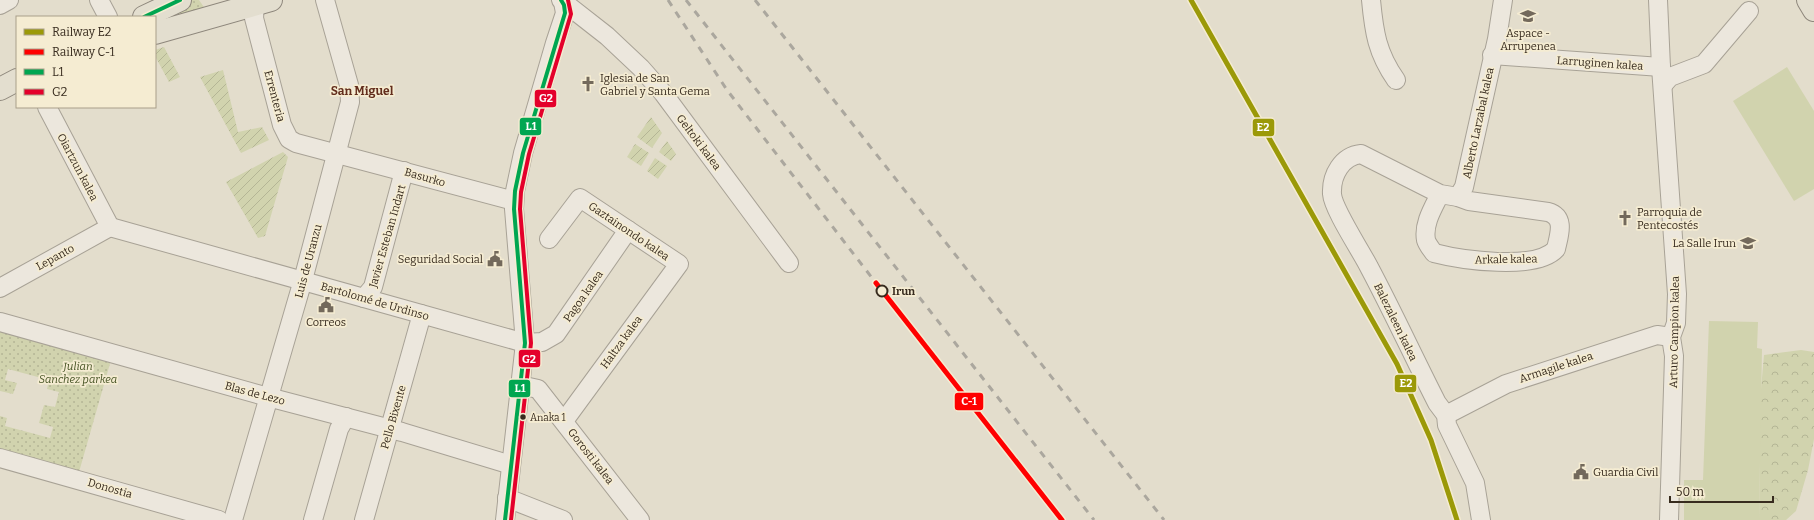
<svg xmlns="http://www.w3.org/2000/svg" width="1814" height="520" font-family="Bitter,serif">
	<defs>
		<pattern id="forest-crowns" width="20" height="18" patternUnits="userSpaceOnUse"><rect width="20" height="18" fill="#d1d3ae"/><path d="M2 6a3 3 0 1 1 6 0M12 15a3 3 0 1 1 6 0" fill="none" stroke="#b4b595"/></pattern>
		<pattern id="park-dots" width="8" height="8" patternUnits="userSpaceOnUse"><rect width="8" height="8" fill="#d1d3ae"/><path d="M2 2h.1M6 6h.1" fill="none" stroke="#b4b595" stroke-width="1.8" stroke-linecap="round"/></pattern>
		<pattern id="garden-furrows" width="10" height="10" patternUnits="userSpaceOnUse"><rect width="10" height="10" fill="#d1d3ae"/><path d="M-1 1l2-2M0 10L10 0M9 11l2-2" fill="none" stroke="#b4b595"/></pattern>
	</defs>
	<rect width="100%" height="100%" fill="#e3ddcc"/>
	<polygon fill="url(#forest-crowns)" points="1801,350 1814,352 1814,439 1808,470 1796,511 1786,520 1759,520 1760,458 1758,423 1764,355"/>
	<g fill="url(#park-dots)">
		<polygon points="191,0 199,0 208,13 184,14 163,19 162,16"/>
		<polygon points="0,322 113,353 77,479 0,458 0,416 7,418 5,426 50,438 53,427 39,423 44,405 55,407 59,392 47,389 49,380 8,369 5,380 17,383 13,394 0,391"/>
	</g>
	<g fill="url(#garden-furrows)">
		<polygon points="164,47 180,77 169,82 155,56 155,50"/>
		<polygon points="223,70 238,132 262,127 269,140 241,153 200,77"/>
		<polygon points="651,117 662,133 652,148 637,137"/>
		<polygon points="667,141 676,154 671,161 659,152"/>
		<polygon points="635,144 649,153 641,166 627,157"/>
		<polygon points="283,152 288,157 265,236 258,238 226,182"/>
		<polygon points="655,158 667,166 658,179 647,171"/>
	</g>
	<g fill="#d1d3ae">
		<polygon points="1787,67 1814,111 1814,189 1794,201 1733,101"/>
		<polygon points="1709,321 1758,322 1757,348 1762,349 1759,520 1684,520 1684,480 1703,480"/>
	</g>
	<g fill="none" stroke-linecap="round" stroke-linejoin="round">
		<defs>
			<g id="minor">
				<polyline points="99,0 108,17"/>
				<polyline points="561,0 607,36 641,68 663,93 789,263"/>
				<path d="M1371,0C1374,32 1377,53 1396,80"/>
				<polyline points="1658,0 1661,67 1677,294 1676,323 1671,337 1674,356 1669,520"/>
				<polyline points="255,4 254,18 282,125 289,139 296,143 514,201"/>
				<polyline points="0,5 9,0"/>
				<polyline points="1492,55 1661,67"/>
				<polyline points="1663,85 1670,77 1704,64 1749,11"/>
				<polyline points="47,107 110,227"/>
				<path d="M1440,194C1433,208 1423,224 1426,240C1427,244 1431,249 1434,253C1461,260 1536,271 1556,249C1559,235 1566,217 1548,212L1469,201L1458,197L1440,194L1361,154C1342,156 1331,175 1332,194C1333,209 1361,251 1369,267C1393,312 1414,358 1437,403L1446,415L1447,425L1475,483L1481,520"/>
				<polyline points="1458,197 1464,187 1497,39 1503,0"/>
				<polyline points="110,227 525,343 542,342 556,334 628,230"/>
				<polyline points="549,239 580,198 679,264 564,421"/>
				<polyline points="0,288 110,227"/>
				<polyline points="364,298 373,287 404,171"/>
				<polyline points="0,322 268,397 402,432 511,465"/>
				<polyline points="520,385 538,389 640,520"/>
				<polyline points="1446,415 1506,384 1657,335 1671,337"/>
				<polyline points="0,458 219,520"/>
				<polyline points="507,498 563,520"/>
				<polyline points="233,520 303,280 350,102 349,85 325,0"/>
				<polyline points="313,520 339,429 346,417"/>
				<polyline points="364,520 420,321 421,314"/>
				<polyline points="505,520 525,343 514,209 515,191 523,153 555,43 565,13 563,2"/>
			</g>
			<g id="major">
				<polyline points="1808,0 1814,10"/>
				<polyline points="144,17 180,0"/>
				<polyline points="155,33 271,0"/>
				<polyline points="0,89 17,80"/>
			</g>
		</defs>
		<use href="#minor" stroke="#a8a296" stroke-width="20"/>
		<use href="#major" stroke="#8e877c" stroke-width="24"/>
		<use href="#minor" stroke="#ece7dd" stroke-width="18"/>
		<use href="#major" stroke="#e3decf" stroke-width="22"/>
		<g stroke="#aba79e" stroke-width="3" stroke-dasharray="7 7" stroke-linecap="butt">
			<polyline points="668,0 727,90 876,283"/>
			<polyline points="686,0 1094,520"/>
			<polyline points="755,0 1164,520"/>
		</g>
		<defs>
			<g id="bus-1">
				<polyline points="144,17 180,0"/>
				<polyline points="505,520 525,343 514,209 515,191 523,153 565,13 564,5 561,0"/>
			</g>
			<polyline id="bus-2" points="511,520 531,343 520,209 521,192 529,154 571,14 568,0"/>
		</defs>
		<use href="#bus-1" stroke="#f5ecd2" stroke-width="7"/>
		<use href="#bus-2" stroke="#f5ecd2" stroke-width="7"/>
		<use href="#bus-1" stroke="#00a651" stroke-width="4"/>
		<use href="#bus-2" stroke="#e4002b" stroke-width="4"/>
		<defs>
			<polyline id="rail-1" points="1191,0 1397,364 1431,440 1457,520"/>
			<polyline id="rail-2" points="876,283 1062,520"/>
		</defs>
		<use href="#rail-1" stroke="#f5ecd2" stroke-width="8"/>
		<use href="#rail-2" stroke="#f5ecd2" stroke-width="8"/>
		<use href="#rail-1" stroke="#9b9908" stroke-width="5"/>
		<use href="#rail-2" stroke="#f00" stroke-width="5"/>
	</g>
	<defs>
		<symbol id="university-bare" viewBox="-9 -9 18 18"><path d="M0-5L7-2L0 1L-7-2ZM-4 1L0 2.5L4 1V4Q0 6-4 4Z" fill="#73695b" stroke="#f5ecd2" stroke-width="2.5" paint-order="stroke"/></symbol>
		<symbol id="church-bare" viewBox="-9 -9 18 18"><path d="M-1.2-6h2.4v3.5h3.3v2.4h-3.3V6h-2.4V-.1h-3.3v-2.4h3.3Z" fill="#73695b" stroke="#f5ecd2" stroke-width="2.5" paint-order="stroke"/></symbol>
		<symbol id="school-bare" viewBox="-9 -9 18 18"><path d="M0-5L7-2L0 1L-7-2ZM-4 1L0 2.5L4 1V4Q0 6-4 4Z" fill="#73695b" stroke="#f5ecd2" stroke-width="2.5" paint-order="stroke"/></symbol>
		<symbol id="civic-bare" viewBox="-9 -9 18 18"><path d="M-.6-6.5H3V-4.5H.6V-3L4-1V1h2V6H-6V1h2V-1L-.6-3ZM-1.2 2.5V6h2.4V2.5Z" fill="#73695b" stroke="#f5ecd2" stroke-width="2.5" paint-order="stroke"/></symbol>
	</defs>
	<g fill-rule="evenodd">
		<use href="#university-bare" x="1517" y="5" width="22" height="22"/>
		<use href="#church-bare" x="577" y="73" width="22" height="22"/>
		<use href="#church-bare" x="1614" y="207" width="22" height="22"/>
		<use href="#school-bare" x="1737" y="232" width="22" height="22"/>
		<use href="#civic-bare" x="484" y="248" width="22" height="22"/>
		<use href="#civic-bare" x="315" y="294" width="22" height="22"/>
		<use href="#civic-bare" x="1570" y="461" width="22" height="22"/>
	</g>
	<circle fill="#f5ecd2" stroke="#372b1e" stroke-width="2" cx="882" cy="291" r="5.5"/>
	<circle fill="#372b1e" stroke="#f5ecd2" stroke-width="1.5" cx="523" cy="417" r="3.5"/>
	<g text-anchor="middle" stroke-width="3.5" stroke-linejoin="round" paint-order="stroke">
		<g font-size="10" fill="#372b1e" stroke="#f5ecd2" text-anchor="start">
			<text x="530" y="421">Anaka 1</text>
		</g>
		<g font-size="11" fill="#372b1e" stroke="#f5ecd2" text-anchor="start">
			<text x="1528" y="37" text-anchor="middle">Aspace -<tspan x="1528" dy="13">Arrupenea</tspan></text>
			<text x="600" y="82">Iglesia de San<tspan x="600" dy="13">Gabriel y Santa Gema</tspan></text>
			<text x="1637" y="216">Parroquia de<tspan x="1637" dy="13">Pentecostés</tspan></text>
			<text x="1736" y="247" text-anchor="end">La Salle Irun</text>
			<text x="483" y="263" text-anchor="end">Seguridad Social</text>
			<text x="326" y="326" text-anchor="middle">Correos</text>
			<text x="1593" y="476">Guardia Civil</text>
		</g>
		<g font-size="11" fill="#372b1e" stroke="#f5ecd2">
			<text transform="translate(1600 63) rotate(4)" y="4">Larruginen kalea</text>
			<text transform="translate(275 96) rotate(75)" y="4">Errenteria</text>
			<text transform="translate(1478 123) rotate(-78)" y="4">Alberto Larzabal kalea</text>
			<text transform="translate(699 142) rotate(53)" y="4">Geltoki kalea</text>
			<text transform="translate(78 167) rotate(62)" y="4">Oiartzun kalea</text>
			<text transform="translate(425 177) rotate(16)" y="4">Basurko</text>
			<text transform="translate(629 231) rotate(34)" y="4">Gaztainondo kalea</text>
			<text transform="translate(387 236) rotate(-74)" y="4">Javier Esteban Indart</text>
			<text transform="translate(55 257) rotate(-29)" y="4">Lepanto</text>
			<text transform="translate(1506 259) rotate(-1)" y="4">Arkale kalea</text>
			<text transform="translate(308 261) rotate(-75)" y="4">Luis de Uranzu</text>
			<text transform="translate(583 296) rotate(-55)" y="4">Pagoa kalea</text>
			<text transform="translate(375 301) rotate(16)" y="4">Bartolomé de Urdinso</text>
			<text transform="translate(1396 322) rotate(64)" y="4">Balezaleen kalea</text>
			<text transform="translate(1674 332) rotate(-89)" y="4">Arturo Campion kalea</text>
			<text transform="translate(621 342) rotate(-54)" y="4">Haltza kalea</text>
			<text transform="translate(1556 367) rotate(-18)" y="4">Armagile kalea</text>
			<text transform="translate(255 393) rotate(15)" y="4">Blas de Lezo</text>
			<text transform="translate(393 417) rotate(-74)" y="4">Pello Bixente</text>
			<text transform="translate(591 456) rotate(52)" y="4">Gorosti kalea</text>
			<text transform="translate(110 488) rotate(16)" y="4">Donostia</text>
		</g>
		<g font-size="11" font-weight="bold" fill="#372b1e" stroke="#f5ecd2" text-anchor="start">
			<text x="892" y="295">Irun</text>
		</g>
		<g font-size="11" font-style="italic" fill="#465324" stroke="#f5ecd2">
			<text x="78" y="370">Julian<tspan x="78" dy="13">Sanchez parkea</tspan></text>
		</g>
		<g font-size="12" font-weight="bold" fill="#632e1d" stroke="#f5ecd2">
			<text x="362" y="95">San Miguel</text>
		</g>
	</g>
	<g stroke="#f5ecd2" stroke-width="1.5">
		<rect x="534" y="89" width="23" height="19" rx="4" fill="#e4002b"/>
		<rect x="519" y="117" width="23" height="19" rx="4" fill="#00a651"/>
		<rect x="1252" y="118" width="23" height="19" rx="4" fill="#9b9908"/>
		<rect x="518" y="349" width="23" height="19" rx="4" fill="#e4002b"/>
		<rect x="1394" y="374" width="23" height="19" rx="4" fill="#9b9908"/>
		<rect x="508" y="379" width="23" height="19" rx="4" fill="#00a651"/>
		<rect x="954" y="392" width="30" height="19" rx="4" fill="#f00"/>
	</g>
	<g font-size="11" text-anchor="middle" font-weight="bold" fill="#fff">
		<text x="546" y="102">G2</text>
		<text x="531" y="130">L1</text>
		<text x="1263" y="131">E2</text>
		<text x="529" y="363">G2</text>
		<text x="1406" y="387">E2</text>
		<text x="520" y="392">L1</text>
		<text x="969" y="405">C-1</text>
	</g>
	<rect x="16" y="16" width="140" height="92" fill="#f5ecd2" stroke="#a99f8a"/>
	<rect x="24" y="29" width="20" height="6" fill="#9b9908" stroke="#a99f8a"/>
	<text x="52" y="36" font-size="12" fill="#372b1e">Railway E2</text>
	<rect x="24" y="49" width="20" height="6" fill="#ff0000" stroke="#a99f8a"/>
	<text x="52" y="56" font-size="12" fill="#372b1e">Railway C-1</text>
	<rect x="24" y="69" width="20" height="6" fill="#00a651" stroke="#a99f8a"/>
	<text x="52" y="76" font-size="12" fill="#372b1e">L1</text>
	<rect x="24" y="89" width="20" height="6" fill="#e4002b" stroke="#a99f8a"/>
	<text x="52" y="96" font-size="12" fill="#372b1e">G2</text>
	<path d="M1670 496v6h103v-6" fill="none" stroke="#372b1e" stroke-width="2"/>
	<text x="1676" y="496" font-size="12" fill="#372b1e" stroke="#f5ecd2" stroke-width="3" paint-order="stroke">50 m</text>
</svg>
